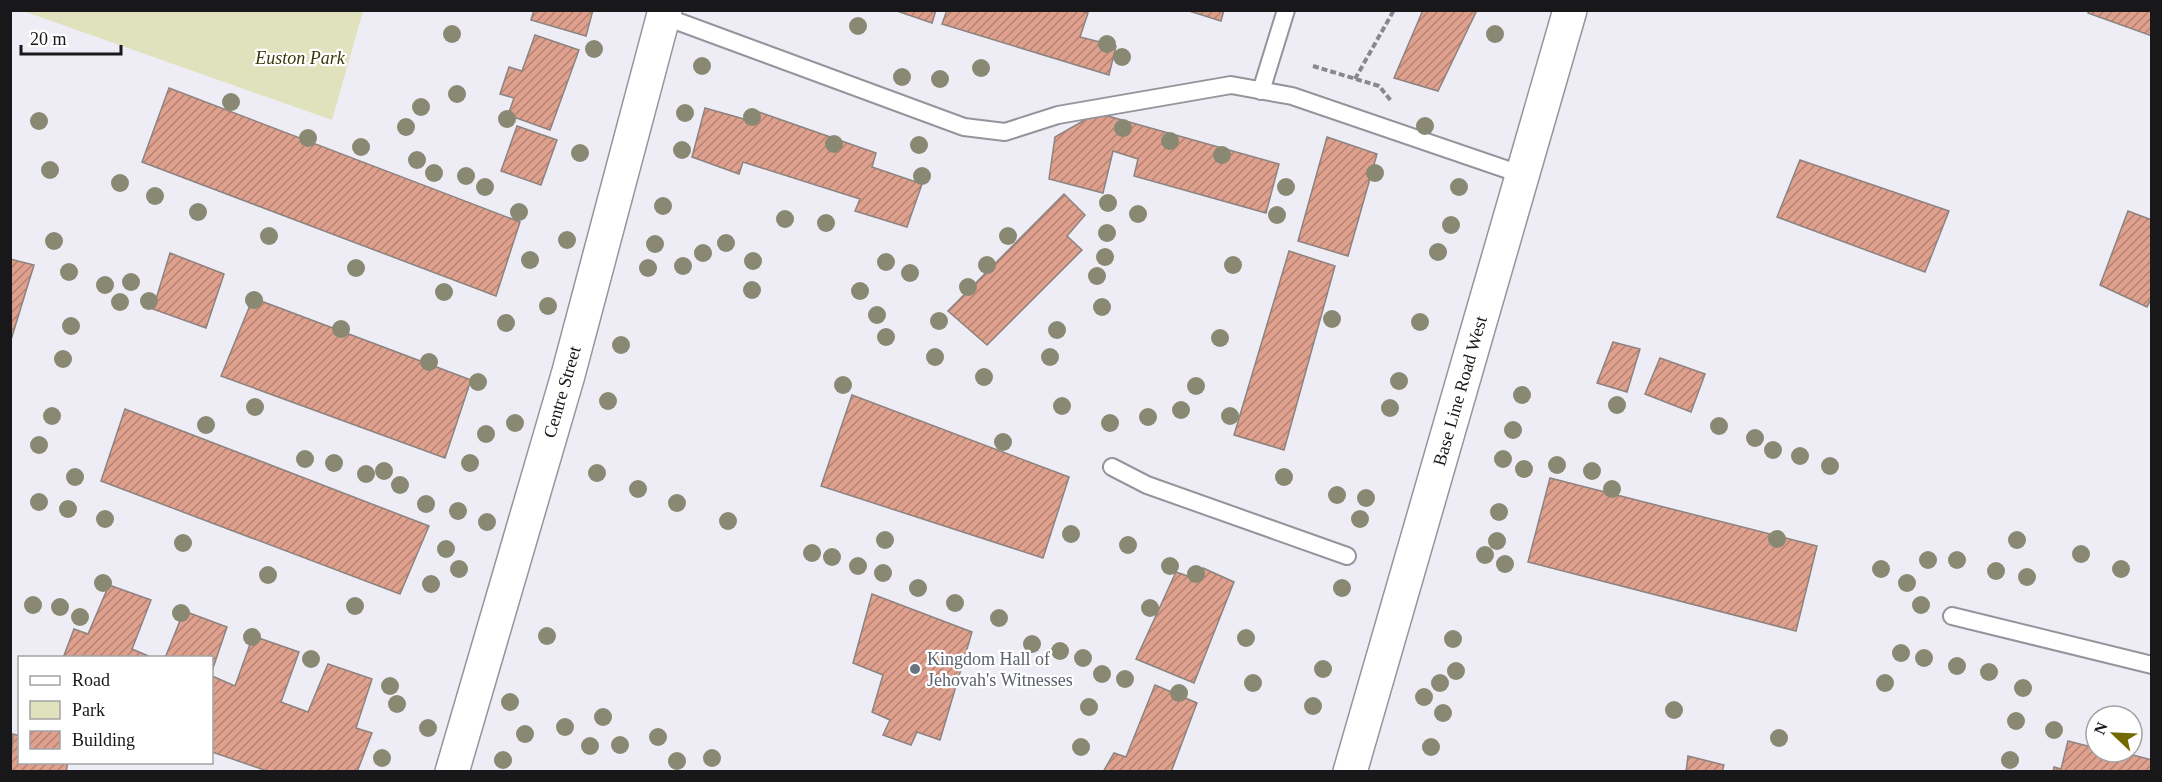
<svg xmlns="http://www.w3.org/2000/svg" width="2162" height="782" font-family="Georgia,serif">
	<defs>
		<pattern id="building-hatch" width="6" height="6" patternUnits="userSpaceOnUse" patternTransform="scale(1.5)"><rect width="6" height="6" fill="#dfa18e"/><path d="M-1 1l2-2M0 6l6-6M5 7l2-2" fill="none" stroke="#b48273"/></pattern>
	</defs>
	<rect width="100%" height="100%" fill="#eeedf6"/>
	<polygon fill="#dfe2bc" points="23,11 363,11 332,120"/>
	<g fill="url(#building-hatch)" stroke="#8c8380" stroke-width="1.5">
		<polygon points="534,10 593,10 586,36 531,20"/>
		<polygon points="894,10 936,10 932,23"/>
		<polygon points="947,10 1079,10 1088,13 1080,37 1116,46 1109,75 942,24"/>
		<polygon points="1186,10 1224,10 1221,21"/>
		<polygon points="1423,10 1477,10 1438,91 1394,78"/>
		<polygon points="2089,10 2152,10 2152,36 2088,13"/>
		<polygon points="535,35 579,50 550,130 508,115 514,98 500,94 509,67 522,71"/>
		<polygon points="169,88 520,222 496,296 142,162"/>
		<polygon points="705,108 751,121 756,111 876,153 872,167 922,184 907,227 855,211 860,199 743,162 739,174 692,157"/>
		<polygon points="1097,113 1279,164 1266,213 1134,176 1138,159 1113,151 1103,193 1049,179 1055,137"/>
		<polygon points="517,126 557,140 541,185 501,171"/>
		<polygon points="1327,137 1377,154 1348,256 1298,241"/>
		<polygon points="1800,160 1949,211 1925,272 1777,217"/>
		<polygon points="1064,194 1085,215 1067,236 1082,250 987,345 948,311"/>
		<polygon points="2128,211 2152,220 2152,297 2147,307 2100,285"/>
		<polygon points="1289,251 1335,266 1284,450 1234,435"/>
		<polygon points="170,253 224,274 206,328 153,309"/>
		<polygon points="10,259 34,265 10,343"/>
		<polygon points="253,298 471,380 445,458 221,376"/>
		<polygon points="1613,342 1640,349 1627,392 1597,383"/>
		<polygon points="1660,358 1705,374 1691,412 1645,394"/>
		<polygon points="852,395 1069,477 1043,558 821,486"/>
		<polygon points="125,409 429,526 400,594 101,481"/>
		<polygon points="1550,478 1817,546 1796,631 1528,562"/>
		<polygon points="1203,568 1234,582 1194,683 1136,659 1176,572 1199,580"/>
		<polygon points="109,585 151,600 132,649 153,658 63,658 74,629 88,634"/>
		<polygon points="872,594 972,632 940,740 917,732 911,745 883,735 890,720 872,712 883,675 853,663"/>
		<polygon points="184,611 227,627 212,671 212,658 165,658"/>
		<polygon points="253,636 299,652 281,702 308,712 328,664 372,679 356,728 372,733 357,772 270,772 212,752 212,676 235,686"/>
		<polygon points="1155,685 1197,703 1171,772 1103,772 1114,753 1126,757"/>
		<polygon points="13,734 20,736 20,762 68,762 66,772 10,772"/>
		<polygon points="2068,741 2096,748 2096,752 2132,752 2132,746 2135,746 2133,755 2152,760 2152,772 2053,772 2054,767 2061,769"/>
		<polygon points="1688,756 1724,765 1722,772 1686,772"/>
	</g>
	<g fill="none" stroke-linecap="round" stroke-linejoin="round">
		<defs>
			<g id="service">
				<polyline points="663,16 964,127 1005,132 1058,115 1231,85 1292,96 1523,175"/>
				<polyline points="1261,91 1286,10"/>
				<polyline points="1112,467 1147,485 1347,556"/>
				<polyline points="1952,616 2152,665"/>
			</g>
			<polyline id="minor" points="452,772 568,375 665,10"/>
			<polyline id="tertiary" points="1350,772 1570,10"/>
		</defs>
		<use href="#service" stroke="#95949c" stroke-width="20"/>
		<use href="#minor" stroke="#95949c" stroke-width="36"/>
		<use href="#tertiary" stroke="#95949c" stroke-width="36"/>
		<g stroke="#89888e" stroke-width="4" stroke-dasharray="6 3" stroke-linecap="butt">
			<polyline points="1313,66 1379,86 1392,102"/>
			<polyline points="1355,79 1394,10"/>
		</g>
		<use href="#service" stroke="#fff" stroke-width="16"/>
		<use href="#minor" stroke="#fff" stroke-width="33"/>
		<use href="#tertiary" stroke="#fff" stroke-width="33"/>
	</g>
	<g fill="#898973">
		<circle cx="858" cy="26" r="9"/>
		<circle cx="452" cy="34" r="9"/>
		<circle cx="1495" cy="34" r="9"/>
		<circle cx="1107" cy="44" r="9"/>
		<circle cx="594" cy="49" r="9"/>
		<circle cx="1122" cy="57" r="9"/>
		<circle cx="702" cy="66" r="9"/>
		<circle cx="981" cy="68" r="9"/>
		<circle cx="902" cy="77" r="9"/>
		<circle cx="940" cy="79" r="9"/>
		<circle cx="457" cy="94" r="9"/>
		<circle cx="231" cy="102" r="9"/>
		<circle cx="421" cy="107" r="9"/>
		<circle cx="685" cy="113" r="9"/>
		<circle cx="752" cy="117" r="9"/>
		<circle cx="507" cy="119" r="9"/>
		<circle cx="39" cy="121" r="9"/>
		<circle cx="1425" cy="126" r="9"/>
		<circle cx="406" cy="127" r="9"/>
		<circle cx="1123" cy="128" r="9"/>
		<circle cx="308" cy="138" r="9"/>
		<circle cx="1170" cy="141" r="9"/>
		<circle cx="834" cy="144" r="9"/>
		<circle cx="919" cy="145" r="9"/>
		<circle cx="361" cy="147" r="9"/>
		<circle cx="682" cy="150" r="9"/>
		<circle cx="580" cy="153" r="9"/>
		<circle cx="1222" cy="155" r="9"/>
		<circle cx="417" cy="160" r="9"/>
		<circle cx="50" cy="170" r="9"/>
		<circle cx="434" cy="173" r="9"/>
		<circle cx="1375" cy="173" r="9"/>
		<circle cx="466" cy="176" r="9"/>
		<circle cx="922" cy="176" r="9"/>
		<circle cx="120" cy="183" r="9"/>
		<circle cx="485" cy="187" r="9"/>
		<circle cx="1286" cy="187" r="9"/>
		<circle cx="1459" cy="187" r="9"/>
		<circle cx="155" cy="196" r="9"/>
		<circle cx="1108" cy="203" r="9"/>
		<circle cx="663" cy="206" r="9"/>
		<circle cx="198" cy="212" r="9"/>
		<circle cx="519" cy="212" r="9"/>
		<circle cx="1138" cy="214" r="9"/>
		<circle cx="1277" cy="215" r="9"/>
		<circle cx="785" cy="219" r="9"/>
		<circle cx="826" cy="223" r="9"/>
		<circle cx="1451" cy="225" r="9"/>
		<circle cx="1107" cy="233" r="9"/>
		<circle cx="269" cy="236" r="9"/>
		<circle cx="1008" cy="236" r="9"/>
		<circle cx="567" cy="240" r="9"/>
		<circle cx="54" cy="241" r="9"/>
		<circle cx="726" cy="243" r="9"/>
		<circle cx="655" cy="244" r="9"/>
		<circle cx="1438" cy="252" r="9"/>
		<circle cx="703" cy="253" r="9"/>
		<circle cx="1105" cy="257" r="9"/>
		<circle cx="530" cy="260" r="9"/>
		<circle cx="753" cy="261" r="9"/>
		<circle cx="886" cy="262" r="9"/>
		<circle cx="987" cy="265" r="9"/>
		<circle cx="1233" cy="265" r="9"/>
		<circle cx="683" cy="266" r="9"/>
		<circle cx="356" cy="268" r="9"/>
		<circle cx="648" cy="268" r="9"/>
		<circle cx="69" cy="272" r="9"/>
		<circle cx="910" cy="273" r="9"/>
		<circle cx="1097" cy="276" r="9"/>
		<circle cx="131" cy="282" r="9"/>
		<circle cx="105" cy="285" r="9"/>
		<circle cx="968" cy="287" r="9"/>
		<circle cx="752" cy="290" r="9"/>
		<circle cx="860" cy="291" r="9"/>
		<circle cx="444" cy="292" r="9"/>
		<circle cx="254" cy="300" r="9"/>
		<circle cx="149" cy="301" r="9"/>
		<circle cx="120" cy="302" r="9"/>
		<circle cx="548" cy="306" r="9"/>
		<circle cx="1102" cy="307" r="9"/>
		<circle cx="877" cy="315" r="9"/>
		<circle cx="1332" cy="319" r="9"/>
		<circle cx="939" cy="321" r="9"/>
		<circle cx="1420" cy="322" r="9"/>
		<circle cx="506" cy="323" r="9"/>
		<circle cx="71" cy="326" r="9"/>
		<circle cx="341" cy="329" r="9"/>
		<circle cx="1057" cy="330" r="9"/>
		<circle cx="886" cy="337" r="9"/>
		<circle cx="1220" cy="338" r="9"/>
		<circle cx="621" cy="345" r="9"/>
		<circle cx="935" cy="357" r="9"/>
		<circle cx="1050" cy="357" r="9"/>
		<circle cx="63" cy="359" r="9"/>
		<circle cx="429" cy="362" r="9"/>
		<circle cx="984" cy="377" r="9"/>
		<circle cx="1399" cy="381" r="9"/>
		<circle cx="478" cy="382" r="9"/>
		<circle cx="843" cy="385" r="9"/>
		<circle cx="1196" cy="386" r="9"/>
		<circle cx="1522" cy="395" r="9"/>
		<circle cx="608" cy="401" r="9"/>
		<circle cx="1617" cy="405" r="9"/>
		<circle cx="1062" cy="406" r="9"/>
		<circle cx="255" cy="407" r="9"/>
		<circle cx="1390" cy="408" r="9"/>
		<circle cx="1181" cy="410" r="9"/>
		<circle cx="52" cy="416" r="9"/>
		<circle cx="1230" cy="416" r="9"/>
		<circle cx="1148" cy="417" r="9"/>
		<circle cx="515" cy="423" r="9"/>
		<circle cx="1110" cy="423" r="9"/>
		<circle cx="206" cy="425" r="9"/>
		<circle cx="1719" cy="426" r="9"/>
		<circle cx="1513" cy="430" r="9"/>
		<circle cx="486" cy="434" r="9"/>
		<circle cx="1755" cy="438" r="9"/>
		<circle cx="1003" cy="442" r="9"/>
		<circle cx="39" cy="445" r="9"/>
		<circle cx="1773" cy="450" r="9"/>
		<circle cx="1800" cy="456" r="9"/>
		<circle cx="305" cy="459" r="9"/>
		<circle cx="1503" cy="459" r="9"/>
		<circle cx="334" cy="463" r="9"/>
		<circle cx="470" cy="463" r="9"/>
		<circle cx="1557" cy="465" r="9"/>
		<circle cx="1830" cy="466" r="9"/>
		<circle cx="1524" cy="469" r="9"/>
		<circle cx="384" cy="471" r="9"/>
		<circle cx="1592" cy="471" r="9"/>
		<circle cx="597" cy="473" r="9"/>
		<circle cx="366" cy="474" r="9"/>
		<circle cx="75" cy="477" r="9"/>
		<circle cx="1284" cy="477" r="9"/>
		<circle cx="400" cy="485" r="9"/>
		<circle cx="638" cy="489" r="9"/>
		<circle cx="1612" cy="489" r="9"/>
		<circle cx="1337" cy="495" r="9"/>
		<circle cx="1366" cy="498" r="9"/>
		<circle cx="39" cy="502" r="9"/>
		<circle cx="677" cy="503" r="9"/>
		<circle cx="426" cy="504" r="9"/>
		<circle cx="68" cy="509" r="9"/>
		<circle cx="458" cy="511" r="9"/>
		<circle cx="1499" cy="512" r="9"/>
		<circle cx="105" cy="519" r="9"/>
		<circle cx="1360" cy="519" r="9"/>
		<circle cx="728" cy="521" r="9"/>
		<circle cx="487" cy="522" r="9"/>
		<circle cx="1071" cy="534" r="9"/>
		<circle cx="1777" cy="539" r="9"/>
		<circle cx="885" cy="540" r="9"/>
		<circle cx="2017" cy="540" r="9"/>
		<circle cx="1497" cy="541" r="9"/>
		<circle cx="183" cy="543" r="9"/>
		<circle cx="1128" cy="545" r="9"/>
		<circle cx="446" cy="549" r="9"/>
		<circle cx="812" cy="553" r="9"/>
		<circle cx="2081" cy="554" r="9"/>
		<circle cx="1485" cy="555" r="9"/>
		<circle cx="832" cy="557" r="9"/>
		<circle cx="1928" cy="560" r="9"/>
		<circle cx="1957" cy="560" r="9"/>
		<circle cx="1505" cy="564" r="9"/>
		<circle cx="858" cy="566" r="9"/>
		<circle cx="1170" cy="566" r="9"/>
		<circle cx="459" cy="569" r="9"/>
		<circle cx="1881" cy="569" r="9"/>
		<circle cx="2121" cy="569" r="9"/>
		<circle cx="1996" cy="571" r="9"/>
		<circle cx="883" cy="573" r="9"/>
		<circle cx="1196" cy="574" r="9"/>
		<circle cx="268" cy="575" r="9"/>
		<circle cx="2027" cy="577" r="9"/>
		<circle cx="103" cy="583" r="9"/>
		<circle cx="1907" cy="583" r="9"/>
		<circle cx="431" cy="584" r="9"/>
		<circle cx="918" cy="588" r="9"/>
		<circle cx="1342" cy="588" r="9"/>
		<circle cx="955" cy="603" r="9"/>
		<circle cx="33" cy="605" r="9"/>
		<circle cx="1921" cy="605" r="9"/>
		<circle cx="355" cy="606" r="9"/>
		<circle cx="60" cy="607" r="9"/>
		<circle cx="1150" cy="608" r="9"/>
		<circle cx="181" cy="613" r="9"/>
		<circle cx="80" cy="617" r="9"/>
		<circle cx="999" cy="618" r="9"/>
		<circle cx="547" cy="636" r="9"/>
		<circle cx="252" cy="637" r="9"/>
		<circle cx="1246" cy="638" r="9"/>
		<circle cx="1453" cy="639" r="9"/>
		<circle cx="1032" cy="644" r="9"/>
		<circle cx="1060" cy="651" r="9"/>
		<circle cx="1901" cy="653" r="9"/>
		<circle cx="1083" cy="658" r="9"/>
		<circle cx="1924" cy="658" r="9"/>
		<circle cx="311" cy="659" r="9"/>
		<circle cx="1957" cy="666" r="9"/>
		<circle cx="1323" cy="669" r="9"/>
		<circle cx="1456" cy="671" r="9"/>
		<circle cx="1989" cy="672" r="9"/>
		<circle cx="1102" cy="674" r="9"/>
		<circle cx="1125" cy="679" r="9"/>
		<circle cx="1253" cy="683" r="9"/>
		<circle cx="1440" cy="683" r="9"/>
		<circle cx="1885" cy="683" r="9"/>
		<circle cx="390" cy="686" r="9"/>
		<circle cx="2023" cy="688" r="9"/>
		<circle cx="1179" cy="693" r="9"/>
		<circle cx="1424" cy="697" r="9"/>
		<circle cx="510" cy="702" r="9"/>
		<circle cx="397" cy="704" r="9"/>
		<circle cx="1313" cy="706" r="9"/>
		<circle cx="1089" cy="707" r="9"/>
		<circle cx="1674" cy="710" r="9"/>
		<circle cx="1443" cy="713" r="9"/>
		<circle cx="603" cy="717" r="9"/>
		<circle cx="2016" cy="721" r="9"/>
		<circle cx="565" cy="727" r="9"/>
		<circle cx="428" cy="728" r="9"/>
		<circle cx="2054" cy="730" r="9"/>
		<circle cx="525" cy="734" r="9"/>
		<circle cx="658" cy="737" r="9"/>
		<circle cx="1779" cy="738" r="9"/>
		<circle cx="620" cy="745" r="9"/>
		<circle cx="590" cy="746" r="9"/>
		<circle cx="1081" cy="747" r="9"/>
		<circle cx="1431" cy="747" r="9"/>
		<circle cx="382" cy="758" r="9"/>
		<circle cx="712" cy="758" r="9"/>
		<circle cx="503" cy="760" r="9"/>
		<circle cx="2010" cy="760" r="9"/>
		<circle cx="677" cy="761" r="9"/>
	</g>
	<circle fill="#6b7280" stroke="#fff" stroke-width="2" cx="915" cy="669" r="6"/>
	<g text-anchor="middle" stroke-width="4.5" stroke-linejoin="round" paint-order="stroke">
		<g font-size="18" font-style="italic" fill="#373808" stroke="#fff">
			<text x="300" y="64">Euston Park</text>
		</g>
		<g font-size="18" fill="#18181b" stroke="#fff">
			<text transform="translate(1460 391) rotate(-74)" y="6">Base Line Road West</text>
			<text transform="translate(562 392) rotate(-74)" y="6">Centre Street</text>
		</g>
		<g font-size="18" fill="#5b616d" stroke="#fff" text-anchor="start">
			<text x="927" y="665">Kingdom Hall of<tspan x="927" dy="21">Jehovah's Witnesses</tspan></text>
		</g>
	</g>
	<rect width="2162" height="782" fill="none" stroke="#18181b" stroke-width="24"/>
	<rect x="18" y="656" width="195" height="108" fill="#ffffff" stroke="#a3a3a4" stroke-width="1.5"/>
	<rect x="30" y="676" width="30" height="9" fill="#ffffff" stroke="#a3a3a4" stroke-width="1.5"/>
	<text x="72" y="686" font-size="18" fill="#18181b">Road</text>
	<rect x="30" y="701" width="30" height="18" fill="#dfe2bc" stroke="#a3a3a4" stroke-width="1.5"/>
	<text x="72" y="716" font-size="18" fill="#18181b">Park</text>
	<rect x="30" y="731" width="30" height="18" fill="url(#building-hatch)" stroke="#a3a3a4" stroke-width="1.5"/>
	<text x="72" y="746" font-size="18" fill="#18181b">Building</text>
	<g transform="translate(2114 734) rotate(293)"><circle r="28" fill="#ffffff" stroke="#a3a3a4" stroke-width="1.5"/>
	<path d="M0-4.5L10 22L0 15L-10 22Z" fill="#726900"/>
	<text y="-9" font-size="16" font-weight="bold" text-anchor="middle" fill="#18181b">N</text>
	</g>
	<path d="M21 45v9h100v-9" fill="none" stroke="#18181b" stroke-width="3"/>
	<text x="30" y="45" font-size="18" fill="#18181b" stroke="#ffffff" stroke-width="4.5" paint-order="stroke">20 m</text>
</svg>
